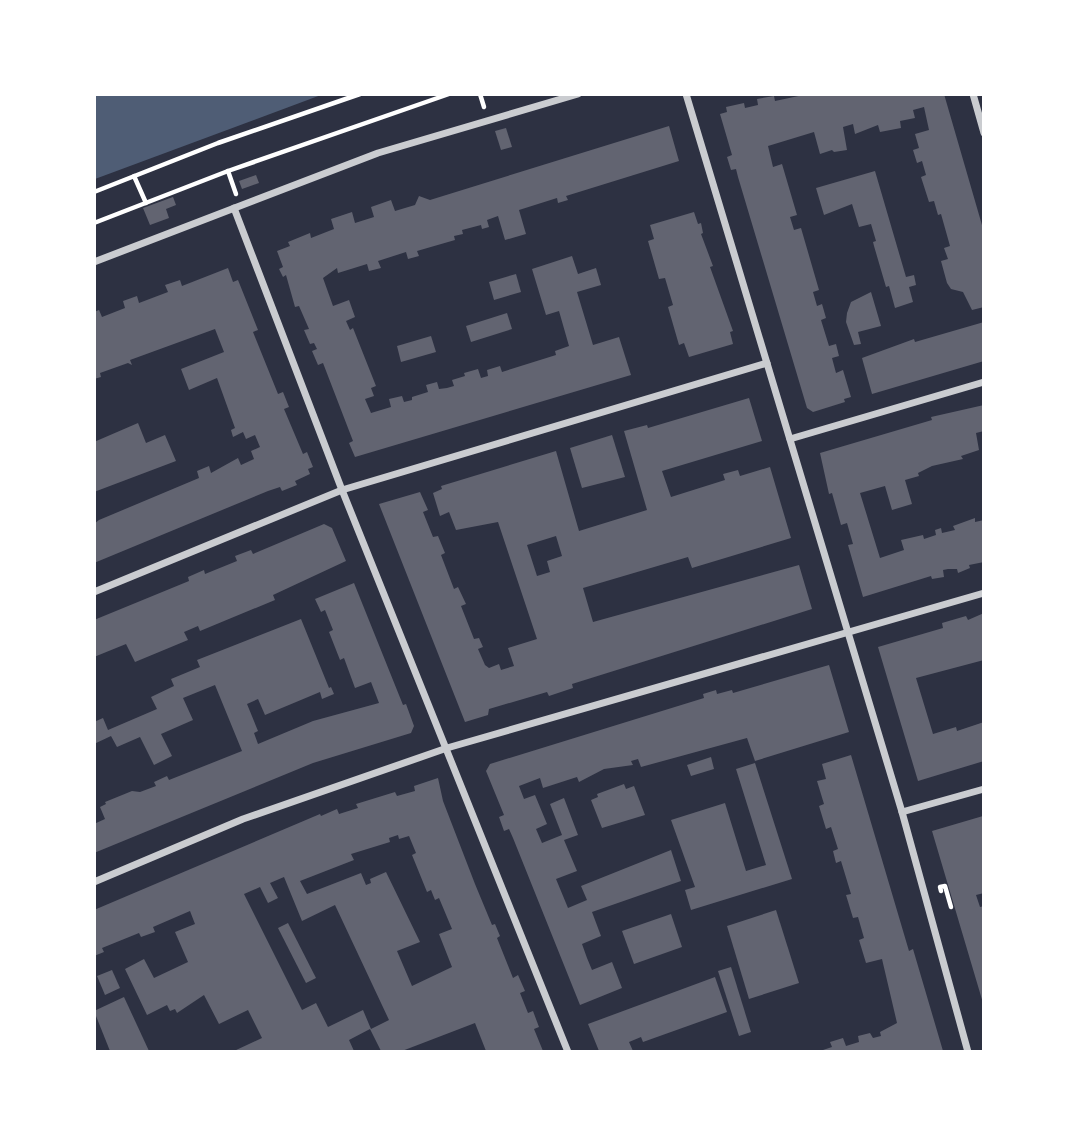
<svg xmlns="http://www.w3.org/2000/svg" width="1078" height="1146" font-family="'DM Sans',sans-serif">
	<rect width="100%" height="100%" fill="#2d3142"/>
	<polygon fill="#4f5d75" points="95,94 321,94 321,95 95,179"/>
	<g fill="#626471" fill-rule="evenodd">
		<polygon points="808,94 944,94 984,232 984,307 972,310 963,292 951,289 947,283 941,261 948,259 944,248 950,246 941,214 938,215 934,201 929,202 921,177 926,175 922,161 917,163 913,150 919,148 915,134 929,130 924,107 913,110 915,118 900,121 901,128 880,132 878,125 855,134 853,124 843,127 847,150 834,152 832,150 820,154 814,132 768,146 773,167 782,164 797,215 790,217 794,230 801,228 819,290 813,292 817,306 822,304 826,318 821,320 829,346 836,344 839,356 832,358 836,373 843,370 851,397 844,399 845,402 813,412 807,408 738,177 736,169 731,170 727,157 732,155 720,114 727,112 726,107 744,103 745,108 758,105 757,99 774,96 775,101"/>
		<polygon points="669,126 679,161 566,196 568,200 558,203 557,198 519,210 526,234 505,240 498,216 487,220 489,227 482,229 481,225 462,230 463,234 454,236 455,240 417,251 419,256 408,259 406,252 378,261 381,268 369,271 367,264 338,273 337,268 323,278 333,306 349,300 355,317 346,321 350,330 353,328 376,386 371,388 374,396 365,399 371,413 391,407 389,399 402,396 404,402 412,400 412,397 428,392 426,385 437,382 439,389 447,388 454,386 452,380 465,376 464,373 478,369 481,378 488,376 487,370 500,366 502,372 556,355 555,351 569,346 559,311 546,315 532,269 572,256 578,274 596,268 601,285 577,292 593,345 619,337 631,375 355,457 349,443 353,441 323,363 318,365 312,351 317,349 314,343 310,344 304,330 309,329 299,306 295,307 286,275 283,277 279,269 283,267 277,251 290,246 288,242 310,233 311,238 334,229 331,219 352,212 355,223 374,217 371,207 391,200 395,211 415,205 419,196 430,200"/>
		<polygon points="506,128 512,147 501,150 495,131"/>
		<polygon points="875,171 906,277 914,275 916,285 909,287 913,302 895,308 889,286 886,287 874,246 873,242 876,241 871,224 859,227 852,204 824,215 816,188"/>
		<polygon points="256,175 259,183 242,189 239,181"/>
		<polygon points="173,197 176,205 166,209 169,218 150,225 143,208"/>
		<polygon points="694,212 698,224 701,223 703,233 701,234 713,266 710,267 733,331 730,332 733,344 689,357 684,343 679,345 668,307 673,305 665,278 659,279 648,241 654,239 650,225"/>
		<polygon points="228,268 233,282 238,280 258,330 253,332 278,394 283,392 289,407 284,409 303,454 307,452 313,467 308,469 310,474 295,481 297,485 282,491 280,487 268,491 94,563 94,524 99,520 199,478 197,471 209,466 211,473 238,458 241,465 254,459 251,451 260,447 255,435 246,439 243,432 233,437 231,430 235,428 217,378 189,390 181,369 224,352 215,329 130,360 132,365 128,363 100,373 101,377 94,379 94,312 99,310 102,317 125,308 123,301 137,296 139,303 168,292 165,285 180,280 182,286"/>
		<polygon points="516,274 521,292 494,300 489,282"/>
		<polygon points="871,292 881,326 858,332 861,344 854,345 846,322 847,313 851,302"/>
		<polygon points="507,313 512,329 471,342 466,326"/>
		<polygon points="984,322 984,361 872,394 862,358 914,339 915,342"/>
		<polygon points="431,336 436,352 401,362 397,346"/>
		<path d="M749,398L762,441L662,471L671,497L725,480L723,474L738,470L740,476L770,467L791,538L692,568L688,557L583,588L593,622L799,565L812,609L572,684L573,688L549,696L547,692L489,709L488,715L465,722L379,504L420,492L428,510L423,512L433,537L438,536L445,553L441,555L454,589L458,587L466,604L461,606L474,639L479,638L483,647L478,649L485,665L489,668L499,664L501,670L514,666L508,648L537,639L498,522L456,530L449,512L440,516L433,493L442,489L441,486L556,451L579,531L647,510L624,431L647,425L648,428ZM556,536L562,556L547,561L550,572L537,576L527,545Z"/>
		<polygon points="984,405 984,431 976,433 979,450 961,456 963,459 932,466 918,473 919,476 905,480 912,504 892,510 885,486 860,493 880,558 904,550 901,540 923,535 924,539 936,535 935,530 941,528 942,533 955,530 953,526 975,518 975,522 984,520 984,562 969,565 970,568 958,573 957,569 948,569 943,570 944,577 932,579 931,576 863,597 848,545 853,544 847,523 841,525 832,493 829,494 820,453 932,420 931,417"/>
		<polygon points="138,423 146,443 165,435 176,461 94,492 94,442"/>
		<polygon points="612,435 625,477 582,488 570,448"/>
		<polygon points="324,524 332,528 346,561 273,595 275,600 200,631 198,626 184,632 188,640 135,662 126,644 94,657 94,620 189,581 188,577 204,570 205,574 237,561 235,556 251,550 253,554"/>
		<polygon points="354,583 403,705 406,704 414,726 411,733 313,763 94,853 94,824 105,819 100,807 106,804 105,802 132,791 140,792 156,786 154,782 167,776 169,780 242,751 215,685 183,698 193,720 161,734 172,756 154,765 140,737 117,747 111,736 94,744 94,722 103,718 108,730 157,709 151,697 174,686 171,679 200,667 197,660 301,619 329,688 331,687 334,694 322,699 320,692 265,715 258,699 247,704 258,731 254,733 258,744 313,721 379,703 371,682 355,688 344,658 340,660 329,632 333,630 325,610 321,612 315,599"/>
		<polygon points="984,613 984,660 916,678 933,734 956,727 957,731 984,722 984,761 918,781 878,647 943,628 942,623 966,616 968,620"/>
		<polygon points="829,665 849,732 755,761 747,738 641,767 638,759 631,761 633,765 604,769 579,782 577,777 543,788 540,778 519,786 524,799 535,795 547,824 536,829 542,843 562,835 550,804 564,798 578,835 564,840 577,871 556,879 568,908 587,900 581,886 671,850 681,881 592,912 601,936 582,944 587,958 592,970 612,962 622,988 580,1005 513,838 509,829 504,831 499,817 504,815 486,771 490,764 704,698 703,694 716,690 717,694 732,690 733,693"/>
		<polygon points="851,755 909,951 913,949 943,1051 820,1051 832,1047 830,1042 843,1038 846,1046 859,1042 858,1036 870,1033 873,1038 881,1036 880,1032 897,1023 882,959 866,963 859,940 864,938 858,917 853,918 846,895 851,894 841,861 836,863 833,851 838,849 831,827 826,829 819,806 824,804 817,781 826,779 822,764"/>
		<polygon points="711,757 714,769 691,776 687,765"/>
		<polygon points="755,763 792,879 691,910 685,890 695,887 671,820 725,803 746,871 766,865 736,769"/>
		<path d="M438,778L443,801L475,884L492,925L495,924L500,936L497,938L513,978L518,975L525,991L520,993L528,1013L533,1011L539,1027L534,1029L543,1051H486L475,1023L402,1051H381L370,1029L349,1040L354,1051H234L262,1038L248,1010L219,1024L204,995L177,1013L175,1009L170,1011L167,1005L147,1015L125,969L144,959L154,978L188,962L175,932L195,924L190,911L153,927L155,932L141,937L139,933L102,948L104,952L94,956V910L320,814L321,816L337,809L339,814L358,808L356,804L395,792L397,796L415,791L414,786ZM398,835L399,839L409,836L416,853L412,855L427,892L431,890L435,900L439,898L452,929L439,934L452,967L412,986L397,951L420,942L386,872L370,879L371,883L366,885L361,873L307,894L300,881L354,860L351,854L390,842L389,838ZM284,877L302,921L335,905L389,1020L371,1029L363,1010L328,1027L316,1003L302,1010L244,894L260,887L268,903L278,898L270,883Z"/>
		<polygon points="624,784 626,789 634,786 645,815 602,828 591,800 598,797 597,794"/>
		<polygon points="983,816 984,893 976,895 980,907 984,906 983,1003 932,831"/>
		<polygon points="776,910 799,983 749,999 727,926"/>
		<polygon points="671,914 682,947 634,964 622,931"/>
		<polygon points="288,923 316,978 306,983 278,928"/>
		<polygon points="731,967 751,1032 739,1036 718,971"/>
		<polygon points="112,970 120,988 105,995 97,976"/>
		<polygon points="715,977 727,1012 643,1042 641,1037 629,1042 633,1051 599,1051 588,1024"/>
		<polygon points="124,997 149,1051 110,1051 94,1011"/>
	</g>
	<g fill="none" stroke-linecap="round" stroke-linejoin="round">
		<g stroke="#fff" stroke-width="4.5">
			<polyline points="480,94 484,107"/>
			<polyline points="228,171 236,194"/>
			<polyline points="134,176 146,203"/>
			<polyline points="94,192 218,143 360,94"/>
			<polyline points="94,223 228,171 449,94"/>
			<polyline points="941,891 940,887 945,886 951,907"/>
		</g>
		<g stroke="#caccd0" stroke-width="7">
			<polyline points="686,94 902,812 968,1052"/>
			<polyline points="973,94 984,133"/>
			<polyline points="234,208 342,490 568,1052"/>
			<polyline points="94,262 378,153 578,94"/>
			<polyline points="790,439 984,382"/>
			<polyline points="94,592 342,490 767,363"/>
			<polyline points="902,812 984,789"/>
			<polyline points="94,882 243,819 447,748 984,593"/>
		</g>
	</g>
	<rect width="1078" height="1146" fill="none" stroke="#ffffff" stroke-width="192"/>
</svg>
